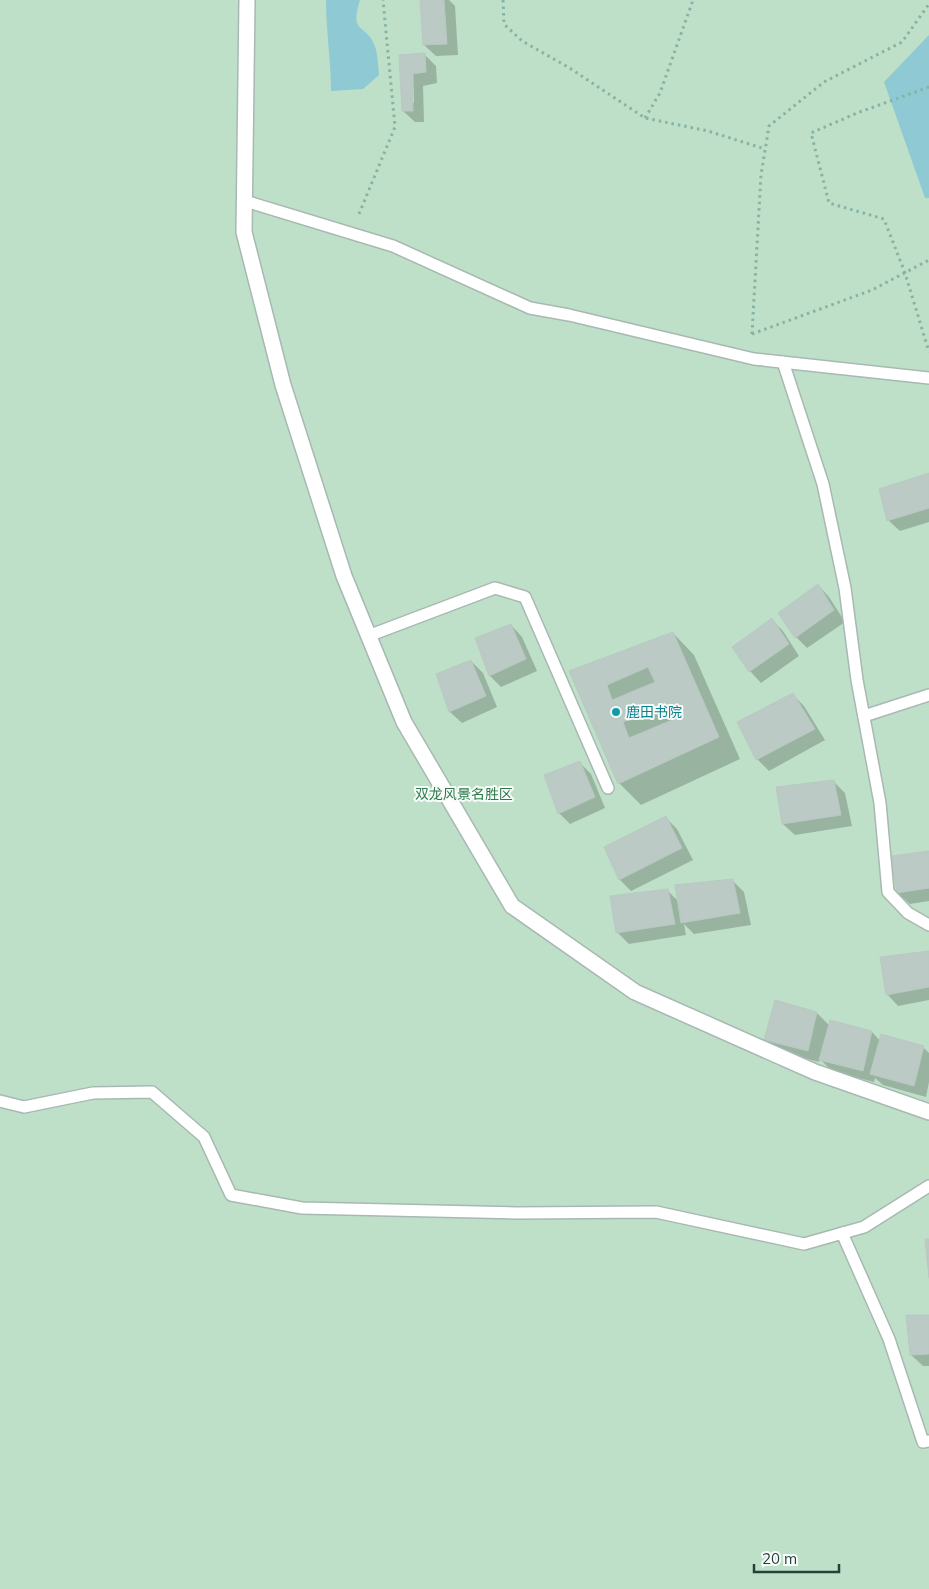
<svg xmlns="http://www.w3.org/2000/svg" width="929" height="1589" font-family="Mulish,'Noto Sans SC',sans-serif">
	<rect width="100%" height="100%" fill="#e6efeb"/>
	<rect fill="#bfe0c8" x="0" y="0" width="929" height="1589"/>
	<g fill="#8ec9d4">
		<path d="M326,0H360C349,34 366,24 374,44C378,53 378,65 379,75L363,89L331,91C331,60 326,31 326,0Z"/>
		<polygon points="929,35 929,198 925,198 884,82"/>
	</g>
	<g fill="#0003" fill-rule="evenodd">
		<polygon points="422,0 449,0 455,6 458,55 436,56 424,45"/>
		<path d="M424,54L436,66L437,83L423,86L424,122H415L403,111L400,56ZM411,68H413L414,103H412Z"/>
		<polygon points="929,474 929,522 900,531 888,520"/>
		<polygon points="818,585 829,597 845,622 807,648 796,637"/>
		<polygon points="772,620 783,631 799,656 761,683 750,671"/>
		<polygon points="511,625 522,637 537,671 501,687 490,676 477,639"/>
		<polygon points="673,633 694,655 740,759 641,805 619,783 571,672"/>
		<polygon points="471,661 483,673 497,707 462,723 450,712 437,675"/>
		<polygon points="793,695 804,706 825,740 769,771 757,759"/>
		<polygon points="580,763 591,774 605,808 570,824 559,813"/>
		<polygon points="833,781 845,793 852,826 795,835 783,824"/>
		<polygon points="666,818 677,829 693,860 631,891 620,880 605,848"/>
		<polygon points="929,852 929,901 910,904 898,893"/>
		<polygon points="732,880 744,892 751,925 694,934 684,924 686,935 629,944 618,933 612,897 667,890 679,902"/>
		<polygon points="929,952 929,1000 898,1006 887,994"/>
		<polygon points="817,1013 830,1026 872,1032 881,1042 923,1047 929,1053 929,1082 926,1097 883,1085 875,1078 874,1082 832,1071 820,1059 819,1062 777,1051 766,1040"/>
		<polygon points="929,1316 929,1366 923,1366 911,1355"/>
	</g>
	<g fill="#bbcac4" stroke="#b8c9c2" fill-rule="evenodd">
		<polygon points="420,0 444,0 447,44 423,45"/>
		<polygon points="425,53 426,72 412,74 413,111 402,111 399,55"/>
		<polygon points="929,473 929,508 887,521 879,489"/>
		<polygon points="818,584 834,610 795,638 778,613"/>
		<polygon points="772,618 789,644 749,672 732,647"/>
		<polygon points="511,624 526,659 489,676 475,638"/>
		<path d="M673,632L719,737L618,784L569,671ZM648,667L655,682L612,700L607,685ZM665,704L672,720L629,738L623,722Z"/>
		<polygon points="471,660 486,696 449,712 436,674"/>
		<polygon points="793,693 815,729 756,760 737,722"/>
		<polygon points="580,761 595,797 558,814 544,775"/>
		<polygon points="834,780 841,815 782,824 776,787"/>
		<polygon points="666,816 682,848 619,880 604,847"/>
		<polygon points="929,851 929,888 897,893 891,856"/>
		<polygon points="733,879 740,913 681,923 675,885"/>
		<polygon points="668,889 675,924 616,933 610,896"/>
		<polygon points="929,951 929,987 886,995 880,957"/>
		<polygon points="775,1000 817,1012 808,1051 764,1040"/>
		<polygon points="830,1020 872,1031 863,1071 819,1060"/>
		<polygon points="881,1034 924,1046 914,1086 870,1074"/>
		<polygon points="925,1239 929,1239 929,1278"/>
		<polygon points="906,1315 929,1315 929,1354 910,1355"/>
	</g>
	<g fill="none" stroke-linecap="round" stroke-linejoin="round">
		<defs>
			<g id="lane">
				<polyline points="245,201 393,246 530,308 569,315 754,359 929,378"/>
				<polyline points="783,362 823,484 845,588 857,680 880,803 888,892 908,913 929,925"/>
				<polyline points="368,636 495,588 525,597 608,788"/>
				<polyline points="864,716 929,695"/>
				<polyline points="0,1101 24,1107 93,1093 152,1092 204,1137 231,1195 302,1208 516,1213 656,1212 804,1244 864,1227 929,1186"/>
				<polyline points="842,1233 889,1339 923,1442 929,1441"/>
			</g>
			<polyline id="street" points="247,0 244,232 283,385 344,576 404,722 512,906 635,992 815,1072 929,1112"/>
		</defs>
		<use href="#lane" stroke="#a8b8b2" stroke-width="14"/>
		<use href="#street" stroke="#a8b8b2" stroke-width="18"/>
		<g stroke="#86b3a5" stroke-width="3" stroke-dasharray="2.5 4" stroke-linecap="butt">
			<polyline points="503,0 504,24 522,41 568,67 645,118 708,131 765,149"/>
			<polyline points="929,87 857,113 811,133 829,203 884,219 905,273 929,352"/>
			<polyline points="645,118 660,93 693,0"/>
			<polyline points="359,214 395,127 383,0"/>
			<polyline points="752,334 761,175 769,126 824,82 902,42 929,4"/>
			<polyline points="752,334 872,290 929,260"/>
		</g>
		<use href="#lane" stroke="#fff" stroke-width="11"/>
		<use href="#street" stroke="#fff" stroke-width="15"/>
	</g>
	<circle fill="#0f9aa8" stroke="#f7fbf9" stroke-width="2" cx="616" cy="712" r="5"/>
	<g text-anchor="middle" stroke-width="4" stroke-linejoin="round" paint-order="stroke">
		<g font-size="14" fill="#0d838f" stroke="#f7fbf9" text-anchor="start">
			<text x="626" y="717">鹿田书院</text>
		</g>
		<g font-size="14" fill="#2d7a4b" stroke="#f7fbf9">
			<text x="464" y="799">双龙风景名胜区</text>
		</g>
	</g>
	<path d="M754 1564v8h85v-8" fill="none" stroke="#24423a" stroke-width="2.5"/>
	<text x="762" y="1564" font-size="15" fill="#24423a" stroke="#f7fbf9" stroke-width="4" paint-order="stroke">20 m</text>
</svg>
